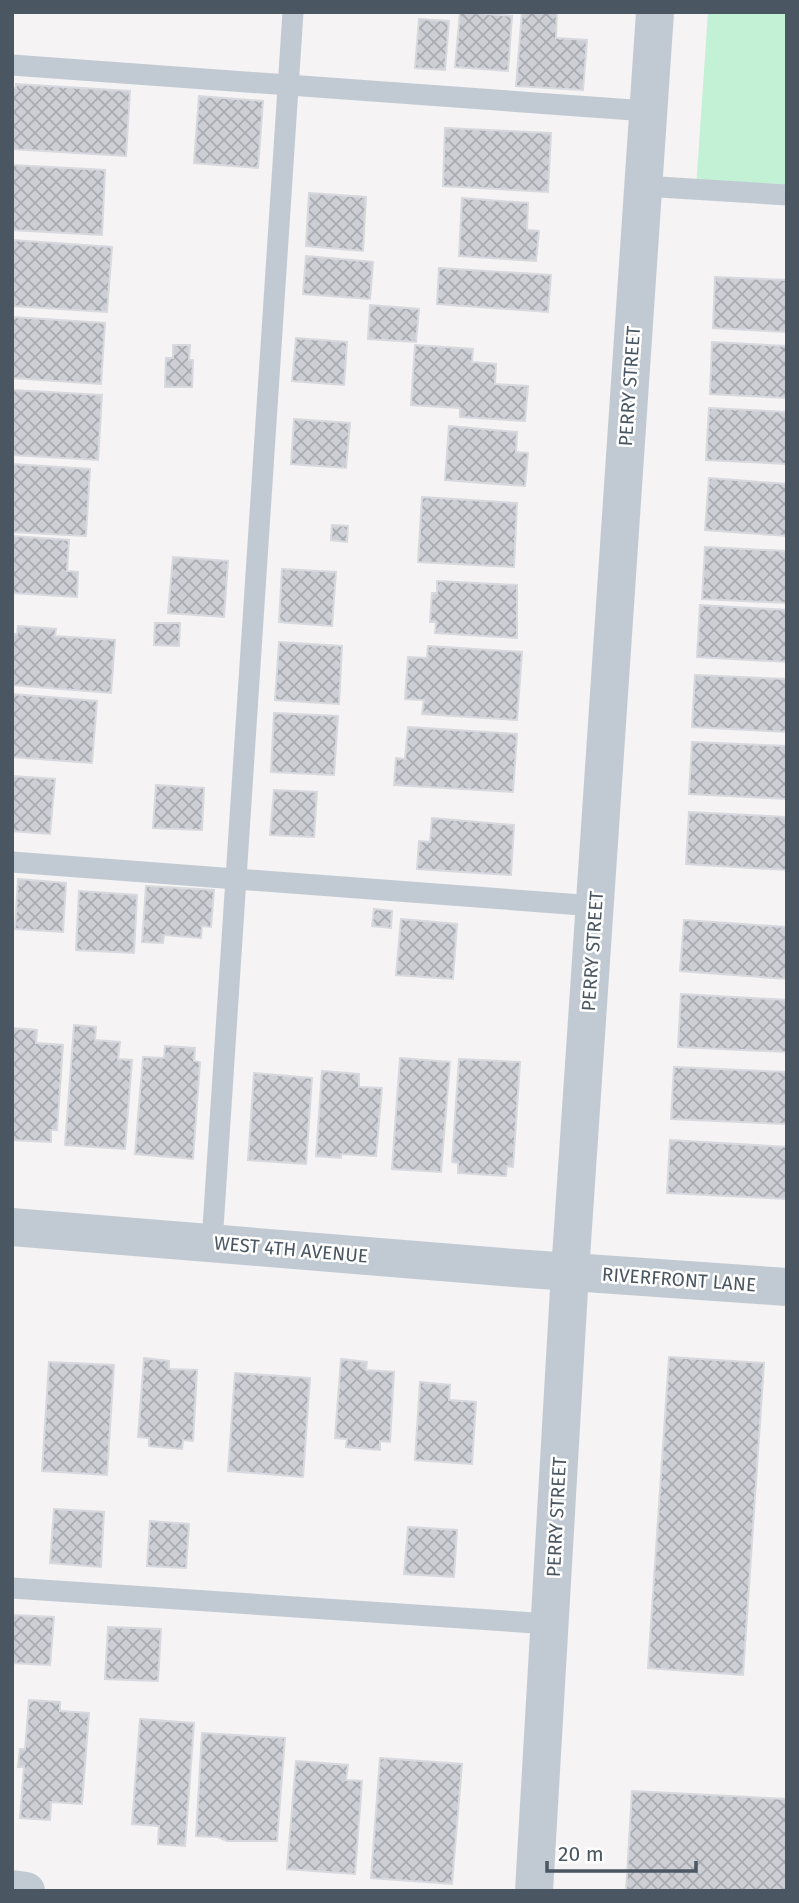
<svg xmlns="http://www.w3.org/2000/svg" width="799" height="1903" font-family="'Fira Sans',sans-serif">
	<defs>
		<pattern id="building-cross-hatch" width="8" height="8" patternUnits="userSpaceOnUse" patternTransform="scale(1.75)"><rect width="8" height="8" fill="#cdcfd5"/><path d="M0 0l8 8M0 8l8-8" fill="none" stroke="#a8abb0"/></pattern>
	</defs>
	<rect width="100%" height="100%" fill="#f5f3f3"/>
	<polygon fill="#c3f1d5" points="708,12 787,12 787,195 696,189"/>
	<g fill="url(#building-cross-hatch)" stroke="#d7d9de" stroke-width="2">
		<polygon points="460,12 512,16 508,71 455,67"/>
		<polygon points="522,12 557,13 556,38 587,40 583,90 516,86"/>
		<polygon points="419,19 449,21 445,70 415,68"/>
		<polygon points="16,84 130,91 126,156 12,149 12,88 16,88"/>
		<polygon points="199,96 263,101 258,168 194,163"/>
		<polygon points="445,128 551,133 548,192 443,186"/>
		<polygon points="12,165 105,170 102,235 12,230"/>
		<polygon points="309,193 366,197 363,251 306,246"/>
		<polygon points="462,198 528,203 527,230 539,231 536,261 459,256"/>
		<polygon points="12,240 112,247 107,312 12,306"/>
		<polygon points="306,256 373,262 370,299 303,294"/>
		<polygon points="439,268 551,275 548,312 437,304"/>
		<polygon points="715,277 787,280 787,332 713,328"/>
		<polygon points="370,305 419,309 416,342 368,339"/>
		<polygon points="12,317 105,323 101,384 12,378"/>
		<polygon points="296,338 347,342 344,385 292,381"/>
		<polygon points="712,342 787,346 787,398 710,394"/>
		<polygon points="173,345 190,345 189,360 193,360 192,387 165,387 166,358 173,358"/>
		<polygon points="415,345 473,349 472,362 496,364 495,384 528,386 525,421 460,417 460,408 411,405"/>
		<polygon points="12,390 102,395 98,460 12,455"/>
		<polygon points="709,408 787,412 787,464 706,460"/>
		<polygon points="294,419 350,423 346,468 291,464"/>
		<polygon points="449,426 517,432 516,452 528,453 525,486 445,480"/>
		<polygon points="12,464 90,469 86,536 12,532"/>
		<polygon points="709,478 787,484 787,536 705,530"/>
		<polygon points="422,497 517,503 514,567 418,562"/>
		<polygon points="332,525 348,526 347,542 331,540"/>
		<polygon points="12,536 69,540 67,571 78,572 77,597 12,593"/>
		<polygon points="705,547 787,551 787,603 702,599"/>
		<polygon points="173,557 228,561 224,617 168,613"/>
		<polygon points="282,569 336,572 332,626 279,622"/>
		<polygon points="437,581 517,585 517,638 435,633 436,622 430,622 432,593 437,593"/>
		<polygon points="700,605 787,610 787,662 697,657"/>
		<polygon points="155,623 180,623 179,646 154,645"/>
		<polygon points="18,626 56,629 55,636 115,640 111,693 12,685 12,634 17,634"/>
		<polygon points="279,642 342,646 339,704 275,700"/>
		<polygon points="428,646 522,652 517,720 422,714 424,700 405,699 408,657 427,658"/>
		<polygon points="695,675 787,679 787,732 692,727"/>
		<polygon points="12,694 97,701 92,763 12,757"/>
		<polygon points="274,713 338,716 334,775 271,772"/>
		<polygon points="408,727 517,734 513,792 394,785 396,758 405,759"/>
		<polygon points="692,742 787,746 787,799 689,794"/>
		<polygon points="12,776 55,779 50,834 12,831"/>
		<polygon points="156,785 204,788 202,830 153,828"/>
		<polygon points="274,790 317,792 314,837 270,835"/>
		<polygon points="689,812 787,817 787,870 686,864"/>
		<polygon points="432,818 514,825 511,875 417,869 419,841 430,842"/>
		<polygon points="18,879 66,883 63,932 15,929"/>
		<polygon points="146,886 214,890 211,927 202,926 201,938 164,935 163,943 142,942"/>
		<polygon points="79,891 137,895 134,953 76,950"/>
		<polygon points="374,909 392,911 391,928 372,926"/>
		<polygon points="401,919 457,924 453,979 396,975"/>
		<polygon points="684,920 787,927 787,979 680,971"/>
		<polygon points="681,994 787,1000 787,1052 678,1047"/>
		<polygon points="74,1025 96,1027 95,1040 120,1042 118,1059 132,1060 125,1149 65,1145"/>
		<polygon points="12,1028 37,1030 36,1043 63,1045 57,1130 51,1130 51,1142 12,1140"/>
		<polygon points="165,1046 195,1048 194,1061 200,1062 193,1159 135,1154 143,1057 164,1058"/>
		<polygon points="400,1058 450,1062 441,1172 392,1169"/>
		<polygon points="459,1059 520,1062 513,1167 507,1166 506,1176 458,1173 458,1163 452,1162"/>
		<polygon points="674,1067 787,1072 787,1124 671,1119"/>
		<polygon points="322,1071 359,1074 359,1087 382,1088 376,1156 341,1154 341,1158 316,1156"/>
		<polygon points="254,1073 312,1078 306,1164 248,1160"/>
		<polygon points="670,1140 787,1147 787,1199 667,1193"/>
		<polygon points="669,1357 764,1363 743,1675 648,1668"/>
		<polygon points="144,1358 169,1361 169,1369 197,1370 193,1441 183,1440 182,1449 149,1446 149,1438 138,1437"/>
		<polygon points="341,1359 367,1362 366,1370 394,1372 390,1442 380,1441 380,1450 346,1447 347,1439 335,1438"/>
		<polygon points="49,1362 114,1365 107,1475 42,1471"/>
		<polygon points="235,1373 310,1378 303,1477 228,1471"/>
		<polygon points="420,1382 450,1385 449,1400 476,1402 472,1464 415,1460"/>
		<polygon points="54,1509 104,1512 101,1567 50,1563"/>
		<polygon points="150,1521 189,1524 186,1568 147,1566"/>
		<polygon points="408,1527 457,1530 454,1577 404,1574"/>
		<polygon points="12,1615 54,1617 50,1665 12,1663"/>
		<polygon points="108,1627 161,1629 158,1681 105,1679"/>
		<polygon points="29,1700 60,1702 60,1711 89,1713 82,1804 51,1802 50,1820 20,1818 24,1767 18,1767 20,1749 25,1749"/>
		<polygon points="140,1719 194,1723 185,1846 158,1844 159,1826 132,1824"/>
		<polygon points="202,1733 285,1738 277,1841 227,1841 218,1837 196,1836"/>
		<polygon points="380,1758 462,1764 452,1884 371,1878"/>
		<polygon points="296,1761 348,1765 346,1780 362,1781 355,1874 287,1869"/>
		<polygon points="632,1791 787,1799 787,1891 626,1891"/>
	</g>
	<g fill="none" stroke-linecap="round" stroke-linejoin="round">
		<g stroke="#c1cad2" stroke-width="21">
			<polyline points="12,65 647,111"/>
			<polyline points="643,186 787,195"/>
			<polyline points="12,862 595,906"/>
			<polyline points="212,1243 293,12"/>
			<polyline points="12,1588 550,1624"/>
		</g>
		<g stroke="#c1cad2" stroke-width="38">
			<polyline points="12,1227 514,1268 787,1287"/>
			<polyline points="12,1889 26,1891"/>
			<polyline points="534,1891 570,1272 655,12"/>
		</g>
	</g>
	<g text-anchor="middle" stroke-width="5" stroke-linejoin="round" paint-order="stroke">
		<g font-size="19" fill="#4a5661" stroke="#fff">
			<text transform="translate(629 386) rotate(-86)" y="7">PERRY STREET</text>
			<text transform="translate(592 951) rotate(-86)" y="7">PERRY STREET</text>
			<text transform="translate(291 1249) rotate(5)" y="7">WEST 4TH AVENUE</text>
			<text transform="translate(679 1279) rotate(4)" y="7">RIVERFRONT LANE</text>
			<text transform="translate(556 1517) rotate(-87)" y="7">PERRY STREET</text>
		</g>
	</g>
	<rect width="799" height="1903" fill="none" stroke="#4a5661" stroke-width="28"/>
	<path d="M547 1861v10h149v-10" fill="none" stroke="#4a5661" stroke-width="3.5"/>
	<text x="558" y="1861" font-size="21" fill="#4a5661" stroke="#ffffff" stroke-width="5" paint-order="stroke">20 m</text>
</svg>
